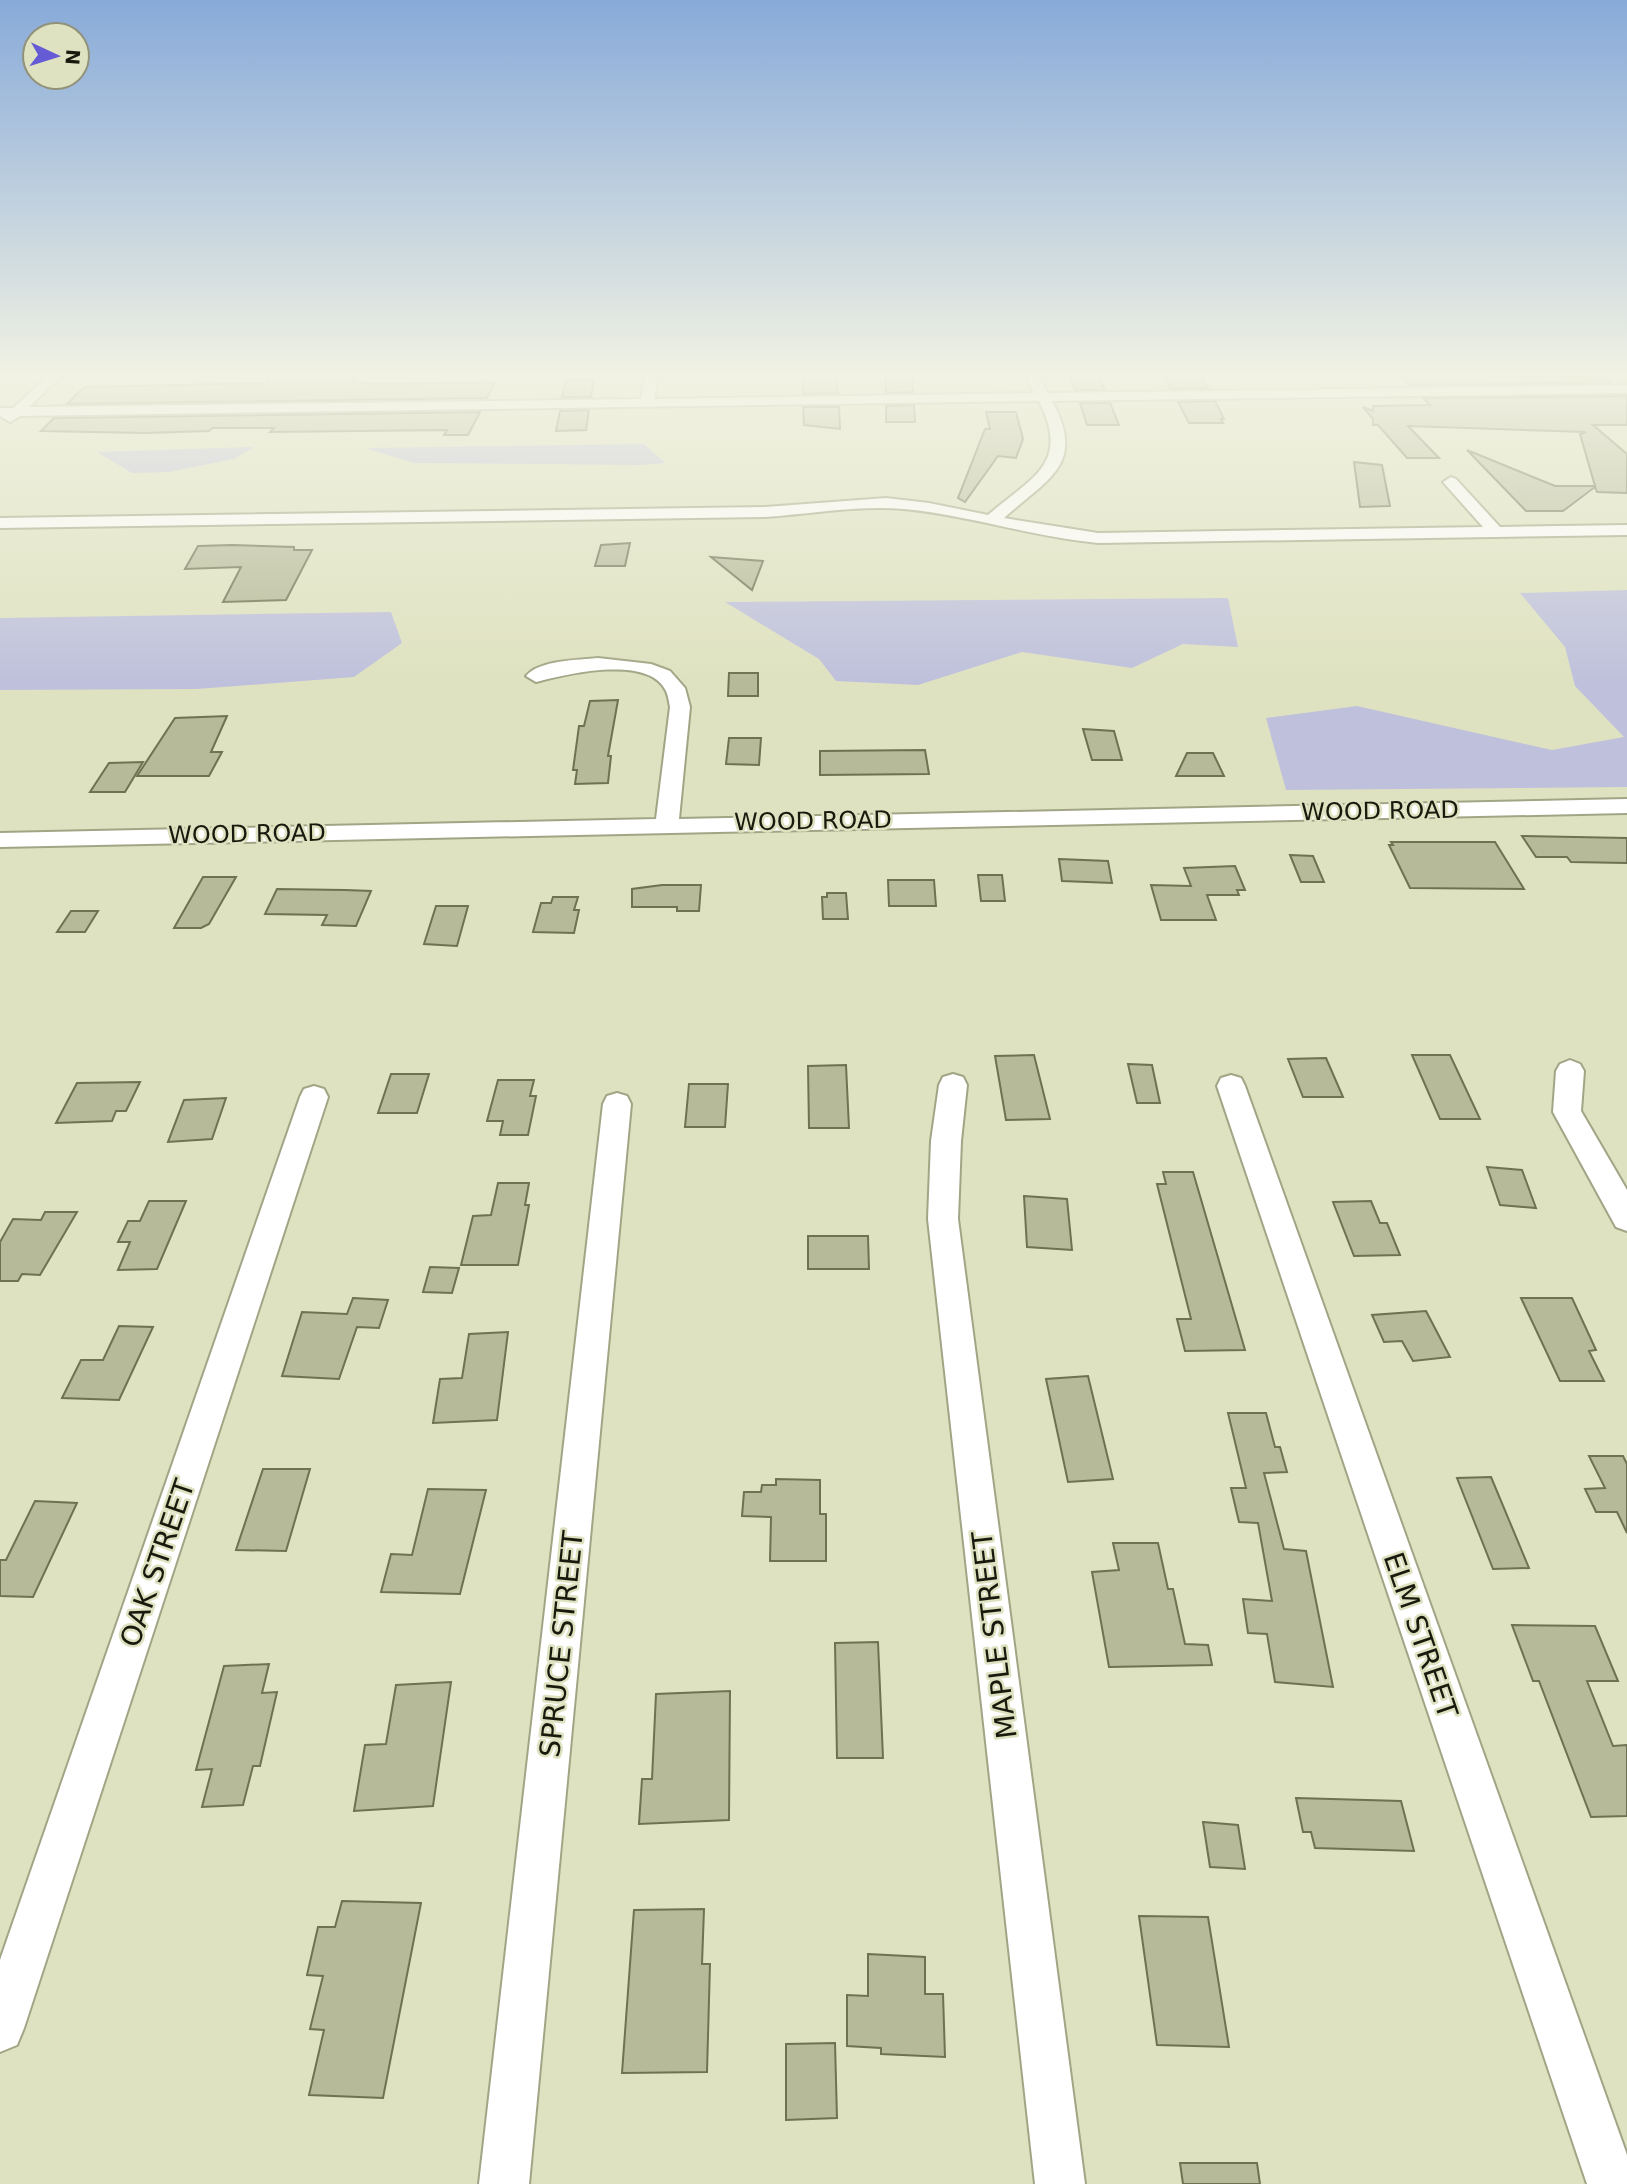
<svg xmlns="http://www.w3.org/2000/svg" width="1627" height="2184" font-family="'DejaVu Sans',sans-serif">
	<rect width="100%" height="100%" fill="#dfe2c0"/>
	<g fill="#bfc1dc">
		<polygon points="644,444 665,463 640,465 414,463 365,448"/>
		<polygon points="254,447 234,459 169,472 132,473 97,452"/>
		<polygon points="1627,590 1627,787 1286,790 1266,718 1357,706 1552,750 1624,737 1575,686 1565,647 1520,593"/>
		<polygon points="1228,598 1238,647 1183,644 1132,668 1022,652 918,685 836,681 819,659 725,602"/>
		<polygon points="391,612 402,643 354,677 197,689 0,690 0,618"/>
	</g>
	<g fill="#b7ba99" stroke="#6e7152" stroke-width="2">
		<polygon points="269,376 357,376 351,382 376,384 495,382 487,398 67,404 84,387 268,383"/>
		<polygon points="1070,376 1099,376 1105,390 1075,390"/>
		<polygon points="1164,376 1201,376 1208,388 1171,389"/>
		<polygon points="1400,376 1604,376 1612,383 1410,385"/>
		<polygon points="885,377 912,377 913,392 886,393"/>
		<polygon points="803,378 836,378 838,393 803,394"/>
		<polygon points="566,380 594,380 591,397 562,397"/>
		<polygon points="1627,396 1627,425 1593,425 1627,454 1627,493 1597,492 1595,487 1563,511 1526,511 1467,450 1555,486 1595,486 1580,434 1586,432 1408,426 1439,458 1407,458 1378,425 1373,425 1373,419 1363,407 1373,411 1373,406 1430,405 1423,398"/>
		<polygon points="1215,401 1224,419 1221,419 1223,423 1189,423 1178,402"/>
		<polygon points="1080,403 1110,403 1119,425 1087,425"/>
		<polygon points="914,405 915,422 886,422 886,406"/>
		<polygon points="803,407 839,407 840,429 804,425"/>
		<polygon points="589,410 586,430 556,431 560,411"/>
		<polygon points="480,412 468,435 444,435 447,430 270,432 274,428 212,428 209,431 146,433 41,431 54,418"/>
		<polygon points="986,412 1016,412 1023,439 1016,458 998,456 965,502 958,498 985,429 990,429"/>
		<polygon points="1354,462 1382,465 1390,506 1360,507"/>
		<polygon points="630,543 625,566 595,566 601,545"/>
		<polygon points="232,545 294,547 294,550 312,550 286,600 223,602 241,567 185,569 198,546"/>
		<polygon points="711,557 763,561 752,590"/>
		<polygon points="729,673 758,673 758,696 728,696"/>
		<polygon points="618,700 608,756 611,756 608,783 575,784 577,770 573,770 579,726 584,726 590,701"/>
		<polygon points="227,716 211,752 222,752 209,776 137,776 175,718"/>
		<polygon points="1083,729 1114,731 1122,760 1092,760"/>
		<polygon points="729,738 761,738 759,765 726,764"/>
		<polygon points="925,750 929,774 820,775 820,751"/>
		<polygon points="1187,753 1213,753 1224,776 1176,776"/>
		<polygon points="143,762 125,792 90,792 109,763"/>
		<polygon points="1522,836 1627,838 1627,863 1571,862 1567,857 1536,857"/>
		<polygon points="1391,842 1495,842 1524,889 1410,888 1389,845 1393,845"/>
		<polygon points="1290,855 1313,856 1324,882 1301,882"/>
		<polygon points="1059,859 1108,861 1112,883 1062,881"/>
		<polygon points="1235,866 1245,890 1237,890 1239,895 1207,895 1216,920 1161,920 1151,885 1191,886 1184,868"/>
		<polygon points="978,875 1002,875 1005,901 981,901"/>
		<polygon points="203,877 236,877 209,924 201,928 174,928"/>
		<polygon points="888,880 934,880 936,906 889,906"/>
		<polygon points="662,885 701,885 699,911 677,911 677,907 632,907 632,889"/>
		<polygon points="277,889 345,890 371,891 356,926 322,925 327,915 265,914"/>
		<polygon points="827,893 846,893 848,919 823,919 822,897 827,897"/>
		<polygon points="553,897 578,897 574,910 579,910 574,933 533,932 541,903 551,903"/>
		<polygon points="436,906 468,906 457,946 424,944"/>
		<polygon points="71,911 98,911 85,932 57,932"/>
		<polygon points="1034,1055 1050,1119 1006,1120 995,1056"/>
		<polygon points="1412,1055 1450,1055 1480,1119 1440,1119"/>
		<polygon points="1326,1058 1343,1097 1303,1097 1288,1059"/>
		<polygon points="1128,1064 1152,1065 1160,1103 1137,1103"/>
		<polygon points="846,1065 849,1128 809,1128 808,1066"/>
		<polygon points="391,1074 429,1074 417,1113 378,1113"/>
		<polygon points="498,1080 534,1080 530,1096 536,1096 528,1135 500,1135 503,1121 487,1121"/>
		<polygon points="140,1082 126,1111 116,1111 112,1121 56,1123 77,1083"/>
		<polygon points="689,1084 728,1084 725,1127 685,1127"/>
		<polygon points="226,1098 212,1139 168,1142 184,1100"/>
		<polygon points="1487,1167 1522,1170 1536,1208 1500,1205"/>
		<polygon points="1163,1172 1193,1172 1245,1350 1185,1351 1177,1319 1191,1319 1157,1184 1166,1184"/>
		<polygon points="498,1183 529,1183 525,1205 529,1205 518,1265 461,1265 473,1216 491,1215"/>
		<polygon points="1024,1196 1067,1199 1072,1250 1027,1247"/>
		<polygon points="149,1201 186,1201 157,1269 118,1270 130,1242 118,1242 128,1221 140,1221"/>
		<polygon points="1371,1201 1380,1223 1387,1223 1400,1255 1354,1256 1333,1202"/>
		<polygon points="45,1212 77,1212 40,1275 22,1274 18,1281 0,1281 0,1242 13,1219 41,1220"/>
		<polygon points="808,1236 868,1236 869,1269 808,1269"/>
		<polygon points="430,1267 459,1268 452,1293 423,1292"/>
		<polygon points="353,1298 388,1300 379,1328 357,1327 339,1379 282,1376 302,1312 347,1314"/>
		<polygon points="1521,1298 1572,1298 1596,1350 1589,1351 1604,1381 1560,1381"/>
		<polygon points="1426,1311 1450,1357 1413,1361 1402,1341 1384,1342 1372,1315"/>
		<polygon points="119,1326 153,1327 119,1400 62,1398 81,1360 103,1360"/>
		<polygon points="508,1332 497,1420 433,1423 440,1379 462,1378 469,1334"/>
		<polygon points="1088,1376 1113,1479 1068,1482 1046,1379"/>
		<polygon points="1228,1413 1266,1413 1275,1447 1280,1447 1287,1472 1264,1473 1284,1549 1306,1551 1333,1687 1275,1682 1267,1634 1248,1633 1243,1599 1272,1601 1258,1523 1239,1522 1231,1488 1246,1488"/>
		<polygon points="1589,1456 1623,1456 1627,1464 1627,1533 1617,1512 1596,1512 1585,1489 1605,1488"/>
		<polygon points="263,1469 310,1469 286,1551 236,1550"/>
		<polygon points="1491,1477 1529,1568 1493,1569 1457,1478"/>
		<polygon points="776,1479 820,1480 820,1514 826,1514 826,1561 770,1561 771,1517 742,1516 744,1492 761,1492 762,1485 776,1485"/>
		<polygon points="428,1489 486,1490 460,1594 381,1592 391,1554 412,1555"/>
		<polygon points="35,1501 77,1503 33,1597 0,1596 0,1560 6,1560"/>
		<polygon points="1113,1543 1158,1543 1168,1589 1173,1589 1185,1644 1208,1645 1212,1665 1109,1667 1092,1572 1119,1570"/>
		<polygon points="1512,1625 1595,1626 1618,1681 1587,1681 1613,1746 1627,1745 1627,1816 1591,1817 1539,1681 1533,1681"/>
		<polygon points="878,1642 883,1758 837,1758 835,1643"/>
		<polygon points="269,1664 262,1693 277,1692 260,1766 253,1766 243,1805 202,1807 212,1769 196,1770 224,1666"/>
		<polygon points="451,1682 433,1806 354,1811 365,1745 386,1744 396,1685"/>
		<polygon points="730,1691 729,1820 639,1824 642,1779 652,1779 656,1694"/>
		<polygon points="1296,1798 1401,1801 1414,1851 1315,1848 1311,1832 1303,1832"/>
		<polygon points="1203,1822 1238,1825 1245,1869 1210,1867"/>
		<polygon points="342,1901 421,1903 383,2098 309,2095 324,2030 310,2029 323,1976 307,1975 318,1927 335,1927"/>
		<polygon points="704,1909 702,1964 710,1964 707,2072 622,2073 634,1910"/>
		<polygon points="1139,1916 1208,1917 1229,2047 1157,2045"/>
		<polygon points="868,1954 925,1957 925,1994 943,1994 945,2057 881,2054 881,2048 847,2046 847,1995 868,1996"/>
		<polygon points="835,2043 837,2118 786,2120 786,2044"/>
		<polygon points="1180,2163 1257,2163 1260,2184 1183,2184"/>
	</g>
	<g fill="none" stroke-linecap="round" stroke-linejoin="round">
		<defs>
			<g id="street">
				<path d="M48,376H62L29,407L641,399L645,376H658L654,399L1034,393L1026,376H1038L1048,393L1627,385V393L1052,401C1087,465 1047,479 1004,518L1098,533L1483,527L1443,482L1451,477L1456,479L1500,527L1627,525V535L1098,543C1032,537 969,515 904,509C857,505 811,514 765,517L0,528V518L765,507L886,498L929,503L988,515C1032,477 1071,464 1039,401L20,416L10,422L0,416V408H13Z"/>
				<path d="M598,658L651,664L670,671L685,688L690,707L679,819L1627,799V813L0,847V833L656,819L670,707C669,702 668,695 666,691C649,654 566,674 536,682L526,676C539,660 578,660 598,658Z"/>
				<polygon points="1570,1060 1580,1064 1584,1071 1581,1111 1627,1190 1627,1231 1616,1227 1553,1112 1556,1071 1560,1064"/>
				<polygon points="953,1074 963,1077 967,1085 961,1141 958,1219 1085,2184 1035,2184 928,1219 931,1141 939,1085 943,1077"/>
				<polygon points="1231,1075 1241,1078 1245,1086 1627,2155 1627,2184 1587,2184 1217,1086 1221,1078"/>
				<polygon points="314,1086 324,1089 328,1097 24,2028 17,2045 0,2052 0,1960 300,1097 304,1089"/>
				<polygon points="617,1093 627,1096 631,1104 529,2184 479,2184 603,1104 607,1096"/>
			</g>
		</defs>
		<use href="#street" stroke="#a2a585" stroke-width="4"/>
		<use href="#street" fill="#fff" fill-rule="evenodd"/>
	</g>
	<linearGradient id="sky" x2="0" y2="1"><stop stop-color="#88aad9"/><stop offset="0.55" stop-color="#f1f2e3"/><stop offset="1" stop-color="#f1f2e3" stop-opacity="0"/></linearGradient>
	<rect width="1627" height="681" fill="url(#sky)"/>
	<g text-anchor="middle" stroke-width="5" stroke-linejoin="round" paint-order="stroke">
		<g font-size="24" fill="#191a0e" stroke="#dfe2c0">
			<text transform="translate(1380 811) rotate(-1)" y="8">WOOD ROAD</text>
			<text transform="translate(813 821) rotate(-1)" y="8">WOOD ROAD</text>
			<text transform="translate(247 834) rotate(-1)" y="8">WOOD ROAD</text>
		</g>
		<g font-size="28" fill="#191a0e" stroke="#dfe2c0">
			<text transform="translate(157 1563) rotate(-71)" y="10">OAK STREET</text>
			<text transform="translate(994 1635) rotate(-97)" y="10">MAPLE STREET</text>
			<text transform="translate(1421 1635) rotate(71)" y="10">ELM STREET</text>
			<text transform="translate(561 1644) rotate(-84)" y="10">SPRUCE STREET</text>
		</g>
	</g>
	<g transform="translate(56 56) rotate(94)"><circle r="33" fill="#dfe2c0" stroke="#909279" stroke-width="2"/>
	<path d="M0-5L12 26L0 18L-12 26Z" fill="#655bd4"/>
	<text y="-10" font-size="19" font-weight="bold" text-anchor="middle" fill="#191a0e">N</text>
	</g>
</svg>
